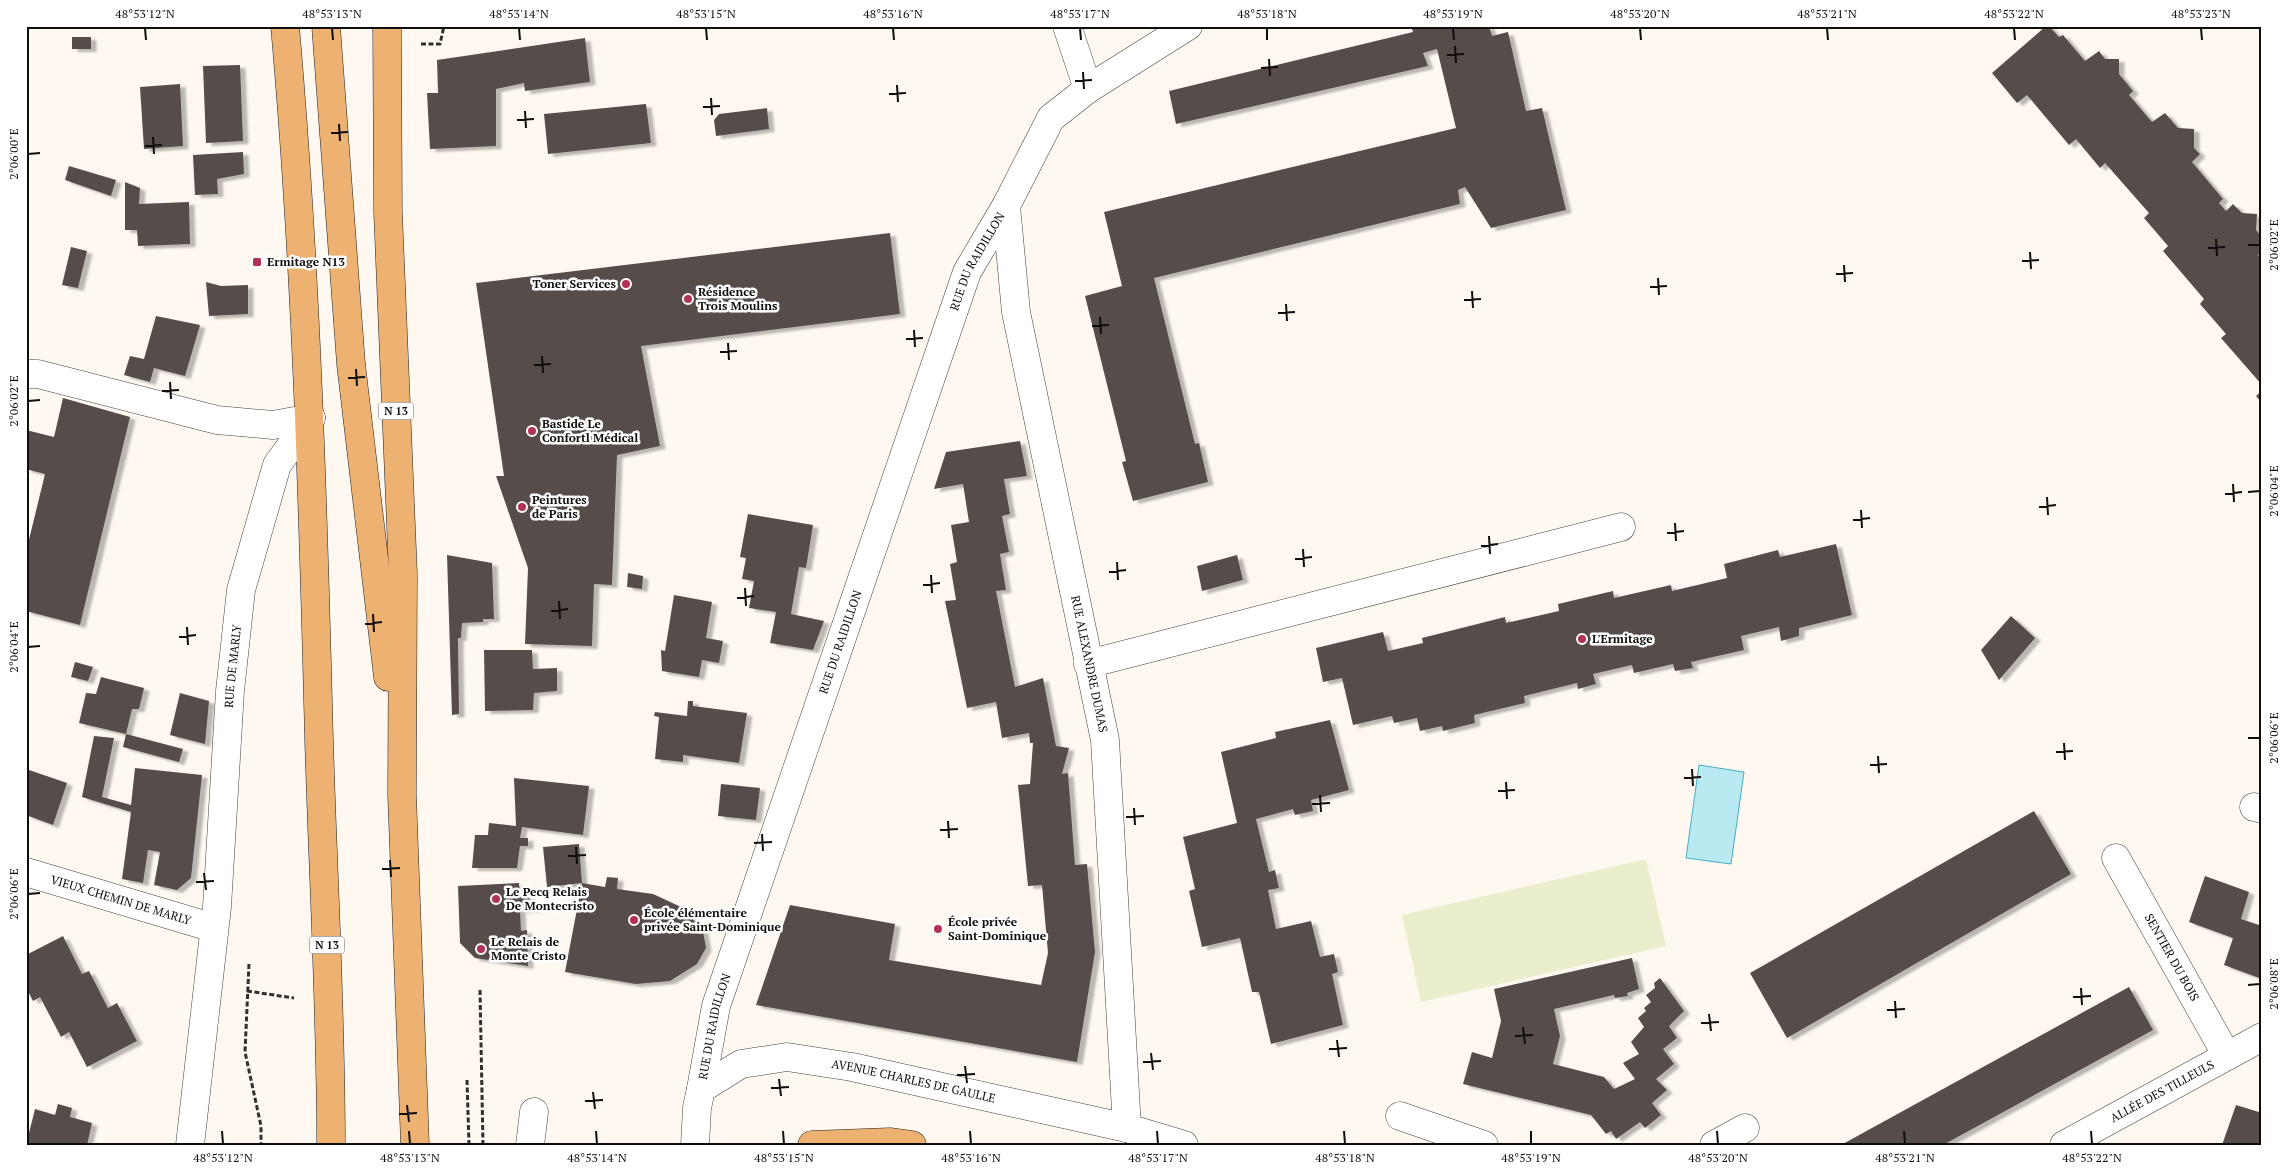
<svg xmlns="http://www.w3.org/2000/svg" width="2288" height="1171" font-family="'PT Serif',serif">
	<defs>
		<filter id="shadow"><feDropShadow dx="5.5" dy="3" stdDeviation="1" flood-color="#0004"/></filter>
	</defs>
	<rect width="100%" height="100%" fill="#fef8f0"/>
	<polygon fill="#eaeecd" points="1646,859 1666,946 1421,1002 1402,915"/>
	<polygon fill="#b9e9f1" stroke="#46aec2" points="1699,765 1744,772 1731,864 1686,858"/>
	<g fill="#564d4b" filter="url(#shadow)">
		<polygon points="1411,26 1489,26 1492,36 1508,32 1526,111 1542,108 1566,210 1491,228 1465,187 1458,190 1460,204 1154,278 1195,444 1199,443 1208,482 1133,501 1122,462 1126,461 1085,296 1122,286 1104,212 1456,128 1437,49 1423,53 1428,66 1176,124 1169,91 1413,32"/>
		<polygon points="2046,26 2049,26 2059,37 2063,35 2085,61 2099,51 2105,59 2119,59 2119,74 2133,91 2129,95 2152,122 2165,113 2178,128 2194,129 2194,148 2200,154 2192,162 2223,199 2219,203 2226,211 2233,204 2242,213 2257,214 2256,230 2262,237 2262,252 2258,255 2262,259 2262,385 2221,338 2226,334 2200,304 2204,299 2163,251 2168,246 2144,218 2149,213 2105,163 2100,168 2076,139 2069,145 2027,95 2017,103 1992,73"/>
		<rect x="72" y="37" width="19" height="12"/>
		<polygon points="585,38 590,82 525,91 524,83 496,89 496,146 430,149 427,93 438,93 437,60"/>
		<polygon points="240,65 243,141 206,143 203,66"/>
		<polygon points="180,84 183,146 144,149 140,87"/>
		<polygon points="646,104 651,143 548,154 544,114"/>
		<polygon points="767,108 769,129 716,136 714,120 719,114"/>
		<polygon points="243,152 244,174 217,179 218,194 195,195 193,155"/>
		<polygon points="69,166 116,180 111,196 65,180"/>
		<polygon points="125,182 140,188 139,204 189,202 190,244 138,246 137,230 125,230"/>
		<polygon points="890,233 900,314 641,346 660,446 617,455 612,585 594,584 592,646 525,644 528,568 496,476 504,476 476,283"/>
		<polygon points="71,247 87,251 78,288 62,285"/>
		<polygon points="206,282 221,286 248,285 248,314 209,316"/>
		<polygon points="156,316 200,325 185,376 154,368 150,382 124,375 130,356 144,359"/>
		<polygon points="2262,391 2262,403 2256,396"/>
		<polygon points="63,398 130,417 80,625 26,611 26,552 45,474 26,469 26,430 54,437"/>
		<polygon points="1020,441 1027,476 1004,479 1010,514 1002,516 1009,552 1000,554 1006,590 996,591 1015,687 1043,678 1056,746 1069,748 1062,774 1068,773 1075,865 1087,864 1095,952 1077,1062 756,1005 790,905 895,924 889,960 1041,985 1048,953 1042,885 1028,886 1018,785 1030,784 1033,743 1030,743 1029,733 1002,738 996,702 967,708 945,601 956,600 950,564 957,562 951,525 969,522 963,484 934,489 946,452"/>
		<polygon points="748,514 813,525 806,568 799,567 791,614 824,621 813,650 770,643 776,612 749,608 754,581 742,579 746,558 740,557"/>
		<polygon points="1836,544 1852,615 1799,628 1799,636 1781,641 1779,627 1741,636 1744,650 1691,662 1693,668 1675,671 1673,664 1634,673 1632,665 1593,674 1596,684 1578,689 1577,683 1524,696 1525,703 1474,715 1475,723 1443,731 1442,726 1420,731 1417,718 1394,723 1392,716 1353,725 1342,678 1323,682 1316,648 1383,632 1388,651 1423,643 1422,638 1505,617 1506,623 1559,611 1558,604 1613,591 1614,598 1671,585 1672,591 1727,578 1724,564 1778,550 1780,557"/>
		<polygon points="447,555 492,563 494,619 483,619 483,622 462,623 461,638 458,638 459,714 452,715"/>
		<polygon points="1237,555 1243,580 1202,591 1197,566"/>
		<polygon points="628,573 643,576 642,589 627,587"/>
		<polygon points="674,595 712,602 706,638 723,641 719,663 702,660 699,677 662,671 661,650 665,651"/>
		<polygon points="2011,616 2035,638 1999,680 1981,650"/>
		<polygon points="484,650 532,650 533,669 557,668 557,691 534,693 533,710 485,711"/>
		<polygon points="75,662 93,667 88,681 71,677"/>
		<polygon points="101,677 144,688 139,709 132,709 126,734 79,723 86,693 96,694"/>
		<polygon points="180,693 209,701 205,744 170,735"/>
		<polygon points="688,701 693,701 693,706 747,713 739,763 683,755 683,762 655,759 659,717 654,716 655,712 687,716"/>
		<polygon points="1330,720 1349,790 1311,800 1313,811 1295,815 1293,809 1256,819 1269,872 1275,870 1279,888 1268,890 1276,929 1311,921 1320,957 1334,954 1338,972 1332,974 1343,1025 1271,1044 1259,992 1252,992 1240,938 1202,947 1189,891 1195,889 1183,837 1237,823 1221,752 1276,738 1275,732"/>
		<polygon points="126,734 183,749 179,762 123,747"/>
		<polygon points="94,736 114,738 102,797 131,805 135,768 202,775 191,878 177,890 154,885 160,852 148,850 143,883 122,879 131,812 82,797"/>
		<polygon points="26,769 67,783 53,825 26,815"/>
		<polygon points="514,778 589,786 583,835 522,827 520,838 528,838 528,846 520,846 517,868 472,868 475,835 488,835 489,823 516,826"/>
		<polygon points="721,784 760,788 756,820 718,816"/>
		<polygon points="2034,811 2071,874 1787,1038 1750,973"/>
		<polygon points="579,844 582,883 605,887 607,877 618,878 617,889 653,894 683,908 703,931 706,948 697,964 670,981 636,984 565,972 582,883 547,887 543,847"/>
		<polygon points="2205,876 2249,892 2241,919 2262,926 2262,979 2224,965 2233,938 2189,922"/>
		<polygon points="519,883 520,896 529,896 530,903 537,903 536,909 520,910 521,931 527,930 528,966 475,958 460,943 458,886"/>
		<polygon points="63,936 82,974 89,971 108,1008 117,1003 137,1041 87,1067 69,1032 61,1037 40,997 33,1001 26,987 26,955"/>
		<polygon points="1632,958 1639,989 1627,993 1628,996 1615,998 1614,995 1554,1009 1560,1036 1553,1064 1604,1077 1614,1089 1635,1079 1623,1063 1639,1054 1631,1042 1644,1027 1638,1018 1646,1011 1644,1008 1651,1002 1646,995 1655,988 1654,983 1660,978 1684,1011 1669,1026 1677,1038 1663,1049 1674,1064 1656,1079 1667,1090 1652,1103 1661,1115 1645,1128 1640,1122 1616,1139 1611,1131 1606,1134 1591,1115 1463,1084 1472,1052 1492,1058 1501,1021 1494,989"/>
		<polygon points="2129,987 2153,1030 1943,1145 1841,1145"/>
		<polygon points="58,1104 72,1108 70,1117 92,1123 87,1145 26,1145 35,1109 55,1115"/>
		<polygon points="2236,1105 2262,1113 2262,1145 2222,1145"/>
	</g>
	<g fill="none" stroke-linecap="round" stroke-linejoin="round">
		<defs>
			<g id="minor">
				<polyline points="1088,89 1188,26"/>
				<path id="s1" d="M1006,206L1016,312L1105,740L1127,1128"/>
				<polyline points="26,374 38,374 217,420 273,425 311,418"/>
				<polyline points="1088,664 1621,527"/>
				<polyline points="2254,807 2262,809"/>
				<path id="s2" d="M2116,858L2227,1056"/>
				<path id="s3" d="M26,872L214,928"/>
				<path id="s4" d="M701,1089L716,1006L967,272L1006,206L1051,118L1088,89L1067,26"/>
				<polyline points="1400,1116 1484,1145"/>
				<path id="s5" d="M190,1145L217,907L230,691L241,590L277,465L311,418"/>
				<polyline points="530,1145 534,1112"/>
				<path id="s6" d="M695,1145L697,1108L701,1089L741,1064L787,1057L852,1067L1127,1128L1184,1145"/>
				<polyline points="1714,1145 1745,1128"/>
				<path id="s7" d="M2064,1145L2262,1037"/>
			</g>
			<g id="major">
				<path d="M285,26C306,264 313,502 319,740C323,875 331,1010 331,1145"/>
				<polyline points="326,26 351,364 388,677"/>
				<polyline points="387,26 388,212 403,574 402,795 415,1145"/>
				<polyline points="812,1145 891,1142 912,1145"/>
			</g>
		</defs>
		<use href="#minor" stroke="#414141" stroke-width="29"/>
		<use href="#major" stroke="#1f1f1f" stroke-width="29"/>
		<g stroke="#303030" stroke-width="3" stroke-dasharray="5 2.5" stroke-linecap="butt">
			<polyline points="421,44 440,44 444,26"/>
			<polyline points="249,964 245,1052 261,1126 261,1145"/>
			<polyline points="480,990 483,1145"/>
			<polyline points="247,991 294,998"/>
			<polyline points="467,1080 469,1145"/>
		</g>
		<use href="#minor" stroke="#fff" stroke-width="28"/>
		<use href="#major" stroke="#edb171" stroke-width="28"/>
	</g>
	<path fill="none" stroke="#0e0e0e" stroke-width="2" d="M145,28L146,40M332,28L333,40M519,28L520,40M706,28L707,40M893,28L894,40M1080,28L1081,40M1267,28V40M1453,28L1454,40M1640,28L1641,40M1827,28L1828,40M2014,28L2015,40M2201,28L2202,40M1455,46L1456,63M1447,55L1464,54M1269,59L1270,76M1261,68L1278,67M1083,72L1084,89M1075,81L1092,80M897,85L898,102M889,94L906,93M711,98L712,115M703,107L720,106M525,111L526,128M517,120L534,119M339,124L340,141M331,133L348,132M153,137L154,154M145,146L162,145M28,154L40,153M2216,239L2217,256M2248,245H2260M2208,248L2225,247M2030,252L2031,269M2022,261L2039,260M1844,265L1845,282M1836,274L1853,273M1658,278L1659,295M1650,287L1667,286M1472,291L1473,308M1464,300L1481,299M1286,304L1287,321M1278,313L1295,312M1100,317L1101,334M1092,326L1109,325M914,330L915,347M906,339L923,338M728,343L729,360M720,352L737,351M542,356L543,373M534,365L551,364M356,369L357,386M348,378L365,377M170,382L171,399M162,391L179,390M28,401L40,400M2233,484L2234,502M2248,492L2260,491M2225,494L2242,492M2047,497L2048,515M2039,507L2056,505M1861,510L1862,528M1853,520L1870,518M1675,523L1676,541M1667,533L1684,531M1489,536L1490,554M1481,546L1498,544M1303,549L1304,567M1295,559L1312,557M1117,562L1118,580M1109,572L1126,570M931,575L932,593M923,585L940,583M745,588L746,606M737,598L754,596M559,601L560,619M551,611L568,609M373,614L374,632M365,624L382,622M187,627L188,645M179,637L196,635M28,647L40,646M2248,738H2260M2064,743L2065,760M2056,752L2073,751M1878,756L1879,773M1870,765L1887,764M1692,769L1693,786M1684,778L1701,777M1506,782L1507,799M1498,791L1515,790M1320,795L1321,812M1312,804L1330,803M1134,808L1135,825M1126,817L1144,816M948,821L949,838M940,830L958,829M762,834L763,851M754,843L772,842M576,847L577,864M568,856L586,855M390,860L391,877M382,869L400,868M204,873L206,890M196,882L214,881M28,894L40,893M2248,985L2260,984M2081,988L2082,1005M2073,997L2091,996M1895,1001L1896,1018M1887,1010L1905,1009M1709,1014L1711,1031M1701,1023L1719,1022M1523,1027L1525,1044M1515,1036L1533,1035M1337,1040L1339,1057M1329,1049L1347,1048M1151,1053L1153,1070M1143,1062L1161,1061M965,1066L967,1083M957,1075L975,1074M779,1079L781,1096M771,1088L789,1087M593,1092L595,1109M585,1101L603,1100M407,1105L409,1122M399,1114L417,1113M222,1131L223,1144M409,1131L410,1144M596,1131L597,1144M783,1131L784,1144M970,1131L971,1144M1157,1131L1158,1144M1344,1131L1345,1144M1531,1131V1144M1717,1131L1718,1144M1904,1131L1905,1144M2091,1131L2092,1144"/>
	<g fill="#b23156" stroke="#fff" stroke-width="2">
		<rect x="252" y="257" width="10" height="10" rx="2.5"/>
		<circle cx="626" cy="284" r="5"/>
		<circle cx="688" cy="299" r="5"/>
		<circle cx="532" cy="431" r="5"/>
		<circle cx="522" cy="507" r="5"/>
		<circle cx="1582" cy="639" r="5"/>
		<circle cx="496" cy="899" r="5"/>
		<circle cx="634" cy="920" r="5"/>
		<circle cx="938" cy="929" r="5"/>
		<circle cx="481" cy="949" r="5"/>
	</g>
	<g text-anchor="middle" stroke-width="5" stroke-linejoin="round" paint-order="stroke">
		<g fill="#fff" stroke="#565656" stroke-width="1">
			<rect x="378.5" y="402.5" width="35" height="17" rx="4"/>
			<rect x="309.5" y="936.5" width="35" height="17" rx="4"/>
		</g>
		<g font-size="11" font-weight="bold" fill="#0e0e0e">
			<text x="396" y="415">N 13</text>
			<text x="327" y="949">N 13</text>
		</g>
		<g font-size="12" font-weight="bold" fill="#0e0e0e" stroke="#fff" text-anchor="start">
			<text x="267" y="266">Ermitage N13</text>
			<text x="616" y="288" text-anchor="end">Toner Services</text>
			<text x="698" y="296">Résidence<tspan x="698" dy="14">Trois Moulins</tspan></text>
			<text x="542" y="428">Bastide Le<tspan x="542" dy="14">Confortl Médical</tspan></text>
			<text x="532" y="504">Peintures<tspan x="532" dy="14">de Paris</tspan></text>
			<text x="1592" y="643">L'Ermitage</text>
			<text x="506" y="896">Le Pecq Relais<tspan x="506" dy="14">De Montecristo</tspan></text>
			<text x="644" y="917">École élémentaire<tspan x="644" dy="14">privée Saint-Dominique</tspan></text>
			<text x="948" y="926">École privée<tspan x="948" dy="14">Saint-Dominique</tspan></text>
			<text x="491" y="946">Le Relais de<tspan x="491" dy="14">Monte Cristo</tspan></text>
		</g>
		<g font-size="12" fill="#0e0e0e" stroke="#fff">
			<text dy="4" stroke="none"><textPath href="#s4" startOffset="874">RUE DU RAIDILLON</textPath></text>
			<text dy="4" stroke="none"><textPath href="#s4" startOffset="469">RUE DU RAIDILLON</textPath></text>
			<text dy="4" stroke="none"><textPath href="#s1" startOffset="466">RUE ALEXANDRE DUMAS</textPath></text>
			<text dy="4" stroke="none"><textPath href="#s5" startOffset="481">RUE DE MARLY</textPath></text>
			<text dy="4" stroke="none"><textPath href="#s3" startOffset="99">VIEUX CHEMIN DE MARLY</textPath></text>
			<text dy="4" stroke="none"><textPath href="#s2" startOffset="114">SENTIER DU BOIS</textPath></text>
			<text dy="4" stroke="none"><textPath href="#s4" startOffset="64">RUE DU RAIDILLON</textPath></text>
			<text dy="4" stroke="none"><textPath href="#s6" startOffset="279">AVENUE CHARLES DE GAULLE</textPath></text>
			<text dy="4" stroke="none"><textPath href="#s7" startOffset="112">ALLÉE DES TILLEULS</textPath></text>
		</g>
	</g>
	<rect width="2288" height="1171" fill="none" stroke="#ffffff" stroke-width="55"/>
	<rect x="28" y="28" width="2232" height="1116" fill="none" stroke="#0e0e0e" stroke-width="2"/>
	<g font-size="12" text-anchor="middle" fill="#0e0e0e">
		<text x="145" y="18">48°53'12"N</text>
		<text x="332" y="18">48°53'13"N</text>
		<text x="519" y="18">48°53'14"N</text>
		<text x="706" y="18">48°53'15"N</text>
		<text x="893" y="18">48°53'16"N</text>
		<text x="1080" y="18">48°53'17"N</text>
		<text x="1267" y="18">48°53'18"N</text>
		<text x="1453" y="18">48°53'19"N</text>
		<text x="1640" y="18">48°53'20"N</text>
		<text x="1827" y="18">48°53'21"N</text>
		<text x="2014" y="18">48°53'22"N</text>
		<text x="2201" y="18">48°53'23"N</text>
		<text transform="translate(14 154) rotate(-90)" y="4">2°06'00"E</text>
		<text transform="translate(2274 245) rotate(-90)" y="4">2°06'02"E</text>
		<text transform="translate(14 401) rotate(-90)" y="4">2°06'02"E</text>
		<text transform="translate(2274 491) rotate(-90)" y="4">2°06'04"E</text>
		<text transform="translate(14 647) rotate(-90)" y="4">2°06'04"E</text>
		<text transform="translate(2274 738) rotate(-90)" y="4">2°06'06"E</text>
		<text transform="translate(14 894) rotate(-90)" y="4">2°06'06"E</text>
		<text transform="translate(2274 984) rotate(-90)" y="4">2°06'08"E</text>
		<text x="223" y="1162">48°53'12"N</text>
		<text x="410" y="1162">48°53'13"N</text>
		<text x="597" y="1162">48°53'14"N</text>
		<text x="784" y="1162">48°53'15"N</text>
		<text x="971" y="1162">48°53'16"N</text>
		<text x="1158" y="1162">48°53'17"N</text>
		<text x="1345" y="1162">48°53'18"N</text>
		<text x="1531" y="1162">48°53'19"N</text>
		<text x="1718" y="1162">48°53'20"N</text>
		<text x="1905" y="1162">48°53'21"N</text>
		<text x="2092" y="1162">48°53'22"N</text>
	</g>
</svg>
